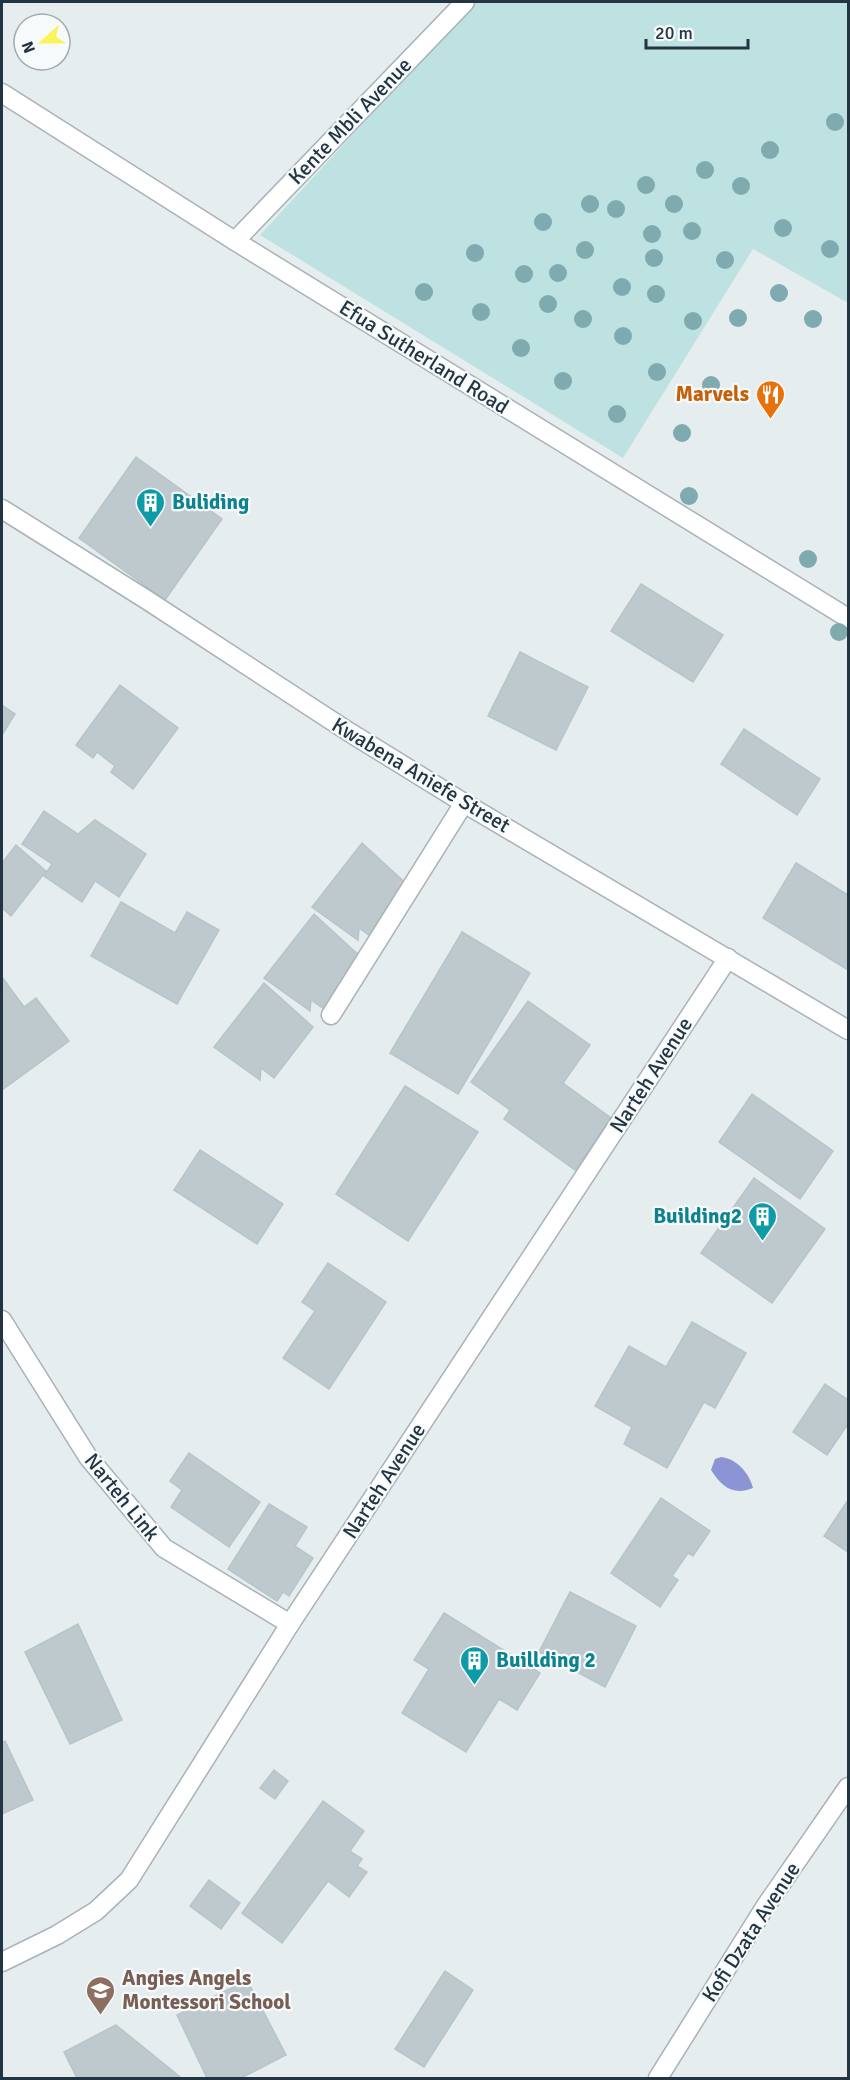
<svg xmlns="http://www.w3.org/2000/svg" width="850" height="2080" font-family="Signika,sans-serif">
	<rect width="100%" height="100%" fill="#e6edef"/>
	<polygon fill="#bee1e1" points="475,2 848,2 848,303 753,249 623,458 260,235"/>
	<path fill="#8c94d6" d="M721,1457C737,1459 749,1473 753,1488C733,1496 722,1487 711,1470L715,1459Z"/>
	<g fill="#bec9cd" stroke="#b7c4ca" stroke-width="1.5">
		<polygon points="136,457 222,519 165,600 79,538"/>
		<polygon points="641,584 723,635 693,682 611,631"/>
		<polygon points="520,652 588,687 556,750 488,716"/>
		<polygon points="120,685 178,728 133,789 111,772 115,766 97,752 93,758 76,745"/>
		<polygon points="2,705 15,714 2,735"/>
		<polygon points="744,729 820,779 797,815 721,764"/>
		<polygon points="44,811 78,834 95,820 146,854 119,897 95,881 82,902 44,876 52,864 22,844"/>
		<polygon points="362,843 411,888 373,938 359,928 358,940 312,907"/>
		<polygon points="16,845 46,871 11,916 2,908 2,863"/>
		<polygon points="796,863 848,895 848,970 763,918"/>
		<polygon points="121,902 175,933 187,912 219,930 177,1004 91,956"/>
		<polygon points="314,914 363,959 324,1009 311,1000 310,1011 264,978"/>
		<polygon points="462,932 530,973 458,1094 390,1053"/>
		<polygon points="2,977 24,1007 36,998 69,1041 2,1090"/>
		<polygon points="264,983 313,1027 274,1078 261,1068 260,1080 214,1047"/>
		<polygon points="528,1001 590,1045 563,1083 611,1118 575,1170 504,1119 510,1110 471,1082"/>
		<polygon points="405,1086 478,1132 408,1241 336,1194"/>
		<polygon points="752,1094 833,1151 800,1199 719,1142"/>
		<polygon points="200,1150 283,1204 257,1244 174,1190"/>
		<polygon points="754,1178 825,1229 772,1303 701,1253"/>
		<polygon points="328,1263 386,1302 329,1389 283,1358 315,1311 302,1302"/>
		<polygon points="692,1322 746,1353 715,1408 704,1402 667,1468 624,1444 632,1427 595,1406 629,1346 666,1367"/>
		<polygon points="825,1384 848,1400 848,1424 827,1455 793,1432"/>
		<polygon points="189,1453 260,1502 229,1547 171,1507 182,1490 170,1481"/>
		<polygon points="661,1498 710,1531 693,1556 688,1553 672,1576 678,1580 660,1607 611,1573"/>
		<polygon points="848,1500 848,1552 824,1536"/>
		<polygon points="269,1504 307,1527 295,1546 313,1558 289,1596 283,1592 277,1601 228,1569"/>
		<polygon points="570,1592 636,1626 605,1687 539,1652"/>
		<polygon points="444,1613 540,1673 517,1710 499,1699 466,1752 402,1713 429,1669 414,1660"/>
		<polygon points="78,1624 122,1720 70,1744 25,1652"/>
		<polygon points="5,1741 33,1800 2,1814 2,1743"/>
		<polygon points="274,1770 288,1781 275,1799 260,1788"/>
		<polygon points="323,1801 364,1831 350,1851 362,1859 357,1866 367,1872 349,1897 328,1881 282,1943 242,1913"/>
		<polygon points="209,1880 240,1903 221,1929 190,1906"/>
		<polygon points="445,1971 473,1990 424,2067 395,2049"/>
		<polygon points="247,1980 286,2055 241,2078 207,2078 177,2015"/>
		<polygon points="116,2025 179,2076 181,2078 77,2078 64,2052"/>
	</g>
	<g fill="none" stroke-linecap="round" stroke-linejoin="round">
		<defs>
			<g id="minor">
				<polyline points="2,93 235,241 848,618"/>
				<polyline points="235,241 465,2"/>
				<polyline points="2,509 147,600 349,732 464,803 848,1030"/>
				<polyline points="331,1015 464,803"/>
				<polyline points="2,1320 88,1457 164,1548 290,1624"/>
				<polyline points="2,1962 57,1935 96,1911 129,1880 290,1624 728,958"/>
				<polyline points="658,2078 765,1907 848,1787"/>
			</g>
		</defs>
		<use href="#minor" stroke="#a8b2b8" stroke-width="21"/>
		<use href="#minor" stroke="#fff" stroke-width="18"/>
	</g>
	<g fill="#7faab0">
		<circle cx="835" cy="122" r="9"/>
		<circle cx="770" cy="150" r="9"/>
		<circle cx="705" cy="170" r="9"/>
		<circle cx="646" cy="185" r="9"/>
		<circle cx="741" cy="186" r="9"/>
		<circle cx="590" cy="204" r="9"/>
		<circle cx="674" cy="204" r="9"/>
		<circle cx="616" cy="209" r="9"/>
		<circle cx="543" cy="222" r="9"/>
		<circle cx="783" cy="228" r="9"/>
		<circle cx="692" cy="231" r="9"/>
		<circle cx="652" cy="234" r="9"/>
		<circle cx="830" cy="249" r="9"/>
		<circle cx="585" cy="250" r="9"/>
		<circle cx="475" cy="253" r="9"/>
		<circle cx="654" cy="258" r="9"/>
		<circle cx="725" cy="260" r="9"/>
		<circle cx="558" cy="273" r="9"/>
		<circle cx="524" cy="274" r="9"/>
		<circle cx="622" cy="287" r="9"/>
		<circle cx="424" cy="292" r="9"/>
		<circle cx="779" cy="293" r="9"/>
		<circle cx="656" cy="294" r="9"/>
		<circle cx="548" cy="304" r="9"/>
		<circle cx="481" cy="312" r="9"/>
		<circle cx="738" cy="318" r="9"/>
		<circle cx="583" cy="319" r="9"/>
		<circle cx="813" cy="319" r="9"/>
		<circle cx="693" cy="321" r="9"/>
		<circle cx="623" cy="336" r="9"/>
		<circle cx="521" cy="348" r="9"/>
		<circle cx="657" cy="372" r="9"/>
		<circle cx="563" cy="381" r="9"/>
		<circle cx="711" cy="385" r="9"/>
		<circle cx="617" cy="414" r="9"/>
		<circle cx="682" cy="433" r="9"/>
		<circle cx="689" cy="496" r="9"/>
		<circle cx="808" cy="559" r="9"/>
		<circle cx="839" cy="632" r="9"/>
	</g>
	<defs>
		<symbol id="restaurant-pin" viewBox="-11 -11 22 30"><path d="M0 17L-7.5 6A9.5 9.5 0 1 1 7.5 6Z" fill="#e8710a" stroke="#f7fafb"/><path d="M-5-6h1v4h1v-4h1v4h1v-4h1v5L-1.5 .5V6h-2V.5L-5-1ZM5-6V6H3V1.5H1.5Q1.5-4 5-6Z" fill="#fff"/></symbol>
		<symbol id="building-pin" viewBox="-11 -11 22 30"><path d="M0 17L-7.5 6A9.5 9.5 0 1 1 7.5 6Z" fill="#0f9aa8" stroke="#f7fafb"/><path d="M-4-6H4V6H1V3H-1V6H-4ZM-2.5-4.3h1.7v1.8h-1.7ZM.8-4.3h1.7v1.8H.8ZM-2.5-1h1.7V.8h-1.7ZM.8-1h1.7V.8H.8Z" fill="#fff"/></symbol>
		<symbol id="school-pin" viewBox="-11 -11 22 30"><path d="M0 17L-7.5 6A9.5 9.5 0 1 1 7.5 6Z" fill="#8d6e63" stroke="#f7fafb"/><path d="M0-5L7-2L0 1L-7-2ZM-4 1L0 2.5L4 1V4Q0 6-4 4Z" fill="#fff"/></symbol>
	</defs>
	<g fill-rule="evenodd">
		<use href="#restaurant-pin" x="754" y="378" width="33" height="45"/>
		<use href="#building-pin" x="134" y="486" width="33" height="45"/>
		<use href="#building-pin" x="746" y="1200" width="33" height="45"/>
		<use href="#building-pin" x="458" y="1644" width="33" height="45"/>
		<use href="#school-pin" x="84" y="1974" width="33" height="45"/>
	</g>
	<g text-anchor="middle" stroke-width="4.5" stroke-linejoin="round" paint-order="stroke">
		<g font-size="21" fill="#233443" stroke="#f7fafb">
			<text transform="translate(350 121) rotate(-46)" y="7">Kente Mbli Avenue</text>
			<text transform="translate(424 357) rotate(32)" y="7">Efua Sutherland Road</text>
			<text transform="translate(421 775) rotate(31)" y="7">Kwabena Aniefe Street</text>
			<text transform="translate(651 1075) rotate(-57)" y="7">Narteh Avenue</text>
			<text transform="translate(384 1481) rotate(-57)" y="7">Narteh Avenue</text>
			<text transform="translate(122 1497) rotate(51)" y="7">Narteh Link</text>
			<text transform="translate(751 1932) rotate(-57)" y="7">Kofi Dzata Avenue</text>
		</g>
		<g font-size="21" font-weight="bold" fill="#c56008" stroke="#f7fafb" text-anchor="end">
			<text x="749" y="401">Marvels</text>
		</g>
		<g font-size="21" font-weight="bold" fill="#0d838f" stroke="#f7fafb" text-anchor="start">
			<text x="172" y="509">Buliding</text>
			<text x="742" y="1223" text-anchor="end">Building2</text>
			<text x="496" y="1667">Buillding 2</text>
		</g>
		<g font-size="21" font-weight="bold" fill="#785e54" stroke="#f7fafb" text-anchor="start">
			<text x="122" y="1985">Angies Angels<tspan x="122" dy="24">Montessori School</tspan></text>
		</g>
	</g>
	<rect width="850" height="2080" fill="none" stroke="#233443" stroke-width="6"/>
	<g transform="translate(42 42) rotate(249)"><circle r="28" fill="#f7fafb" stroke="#a2abb1" stroke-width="1.5"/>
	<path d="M0-4.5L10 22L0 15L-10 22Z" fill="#f9f45a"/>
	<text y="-9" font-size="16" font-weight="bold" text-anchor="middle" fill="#233443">N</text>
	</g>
	<path d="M646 39v9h102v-9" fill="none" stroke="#233443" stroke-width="3"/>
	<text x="655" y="39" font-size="18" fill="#233443" stroke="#f7fafb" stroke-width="4.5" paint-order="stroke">20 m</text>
</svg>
